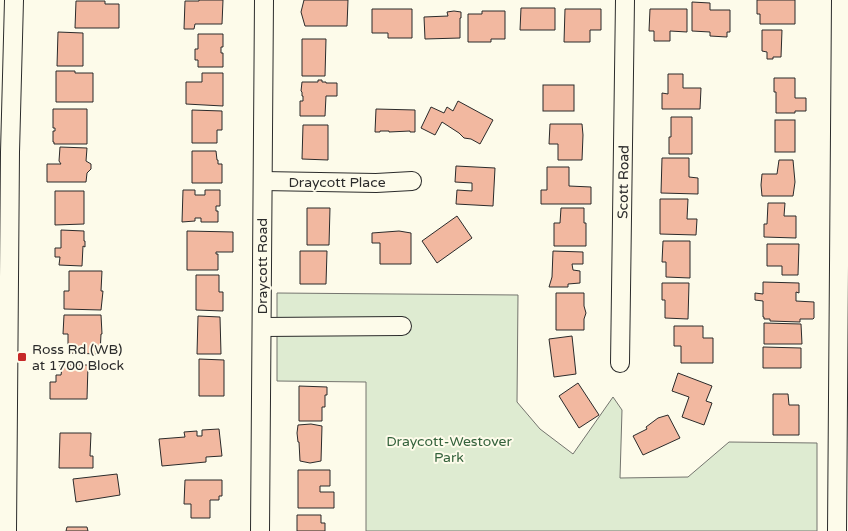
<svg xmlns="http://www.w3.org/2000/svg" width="848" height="531" font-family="'Varela Round',sans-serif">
	<rect width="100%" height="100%" fill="#fdfbea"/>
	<polygon fill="#deebd1" stroke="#74746e" points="277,293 518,295 517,402 540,429 573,454 613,397 622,410 620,478 688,477 729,442 817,443 817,531 366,531 366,382 277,381"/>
	<g fill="#f2b8a0" stroke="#2b2b2b">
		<polygon points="199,0 223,0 222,24 195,24 194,29 184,29 185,1 199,1"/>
		<polygon points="304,0 348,0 347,26 305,26 301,12"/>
		<polygon points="757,0 795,0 795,24 760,24 760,14 757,14"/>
		<polygon points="76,1 105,1 105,4 119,4 119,28 75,28"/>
		<polygon points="692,2 710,3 710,10 730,10 730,32 727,32 727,37 710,36 710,32 692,31"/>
		<polygon points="521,8 555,8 555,30 520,30"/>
		<polygon points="372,9 412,9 412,38 388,38 388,33 372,33"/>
		<polygon points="565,9 601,9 601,30 590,30 590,42 564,42"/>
		<polygon points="650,9 687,9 687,32 670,31 670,41 654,41 654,31 649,31"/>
		<polygon points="454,11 461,12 461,18 460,18 460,38 425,39 424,17 448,16 447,12"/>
		<polygon points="482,11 505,11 505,39 491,39 491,42 468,42 468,14 482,14"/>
		<polygon points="762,30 782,30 781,57 773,57 773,59 767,59 767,52 762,51"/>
		<polygon points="58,32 83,33 83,66 57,66"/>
		<polygon points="198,34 223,34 223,47 221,47 221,53 223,53 223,67 198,67 198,60 195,60 195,49 198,49"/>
		<polygon points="302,39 326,39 325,76 302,76"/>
		<polygon points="56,71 75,71 75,73 93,73 93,102 56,102"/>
		<polygon points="202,73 223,73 223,106 186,104 186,82 202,82"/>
		<polygon points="668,74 683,74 683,88 701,88 700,109 662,109 662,93 668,94"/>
		<polygon points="774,78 795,78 795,98 806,98 806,111 795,111 795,113 776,113 776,92 774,92"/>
		<polygon points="318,80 322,80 322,82 326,82 326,83 337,83 337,96 326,96 325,116 300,116 300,101 303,101 303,96 302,96 302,92 301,91 302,82 318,82"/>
		<rect x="543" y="85" width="31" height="26"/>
		<polygon points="458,101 493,120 480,144 471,139 464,138 459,133 442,122 435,135 421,128 431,107 444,113 447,107 453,111"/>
		<polygon points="53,109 87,109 87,144 54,144 54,142 53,142 53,131 55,131 55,128 53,128"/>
		<polygon points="376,109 415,110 415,132 410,132 410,131 389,132 389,131 380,131 380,132 375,132"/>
		<polygon points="192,110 222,111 222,130 217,130 217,143 192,143"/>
		<polygon points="671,117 692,117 692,154 669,154 669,137 671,137"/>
		<rect x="775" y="120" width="20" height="32"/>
		<polygon points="550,124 582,124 583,135 582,160 558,160 558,144 549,144"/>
		<polygon points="303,125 328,125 328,160 302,159"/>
		<polygon points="60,147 87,148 86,161 91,164 91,169 87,173 86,182 47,182 47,164 61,164 59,161"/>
		<polygon points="192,151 216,151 217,160 218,160 218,164 222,164 222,183 192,183"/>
		<polygon points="662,158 689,158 689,177 698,178 698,194 661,193"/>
		<polygon points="779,160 793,160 795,182 793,196 762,196 761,185 762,174 777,174"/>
		<polygon points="456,166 495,168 493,206 456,204 457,190 472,191 472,183 455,182"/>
		<polygon points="547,167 569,167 569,186 591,187 591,204 541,204 541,190 547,190"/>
		<polygon points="183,190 195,190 195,195 205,195 205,190 220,190 220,206 216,206 216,211 218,211 218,222 201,222 201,218 195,218 195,221 182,222"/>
		<polygon points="55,191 84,191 84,224 55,225"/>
		<polygon points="660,199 688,199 687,219 697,219 696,235 660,234"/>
		<polygon points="768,203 785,203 784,216 796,216 796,238 764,237 764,224 767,224"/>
		<polygon points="307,208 330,208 329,245 307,245"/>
		<polygon points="561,208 584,208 584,223 586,223 586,246 554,246 554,223 560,223"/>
		<polygon points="457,216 472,238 437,263 422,241"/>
		<polygon points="61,230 84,231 84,241 85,241 85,247 83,246 82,266 59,265 60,257 55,257 55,248 61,248"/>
		<polygon points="187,231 233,232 233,252 216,252 216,254 218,254 218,270 187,270"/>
		<polygon points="399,231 411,233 411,264 380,264 380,243 372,243 372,233"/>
		<polygon points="663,241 690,241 690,278 666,277 666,262 662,262"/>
		<polygon points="767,244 799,244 798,275 782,275 782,266 767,266"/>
		<polygon points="300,251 327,251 326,284 300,284"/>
		<polygon points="553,251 583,252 583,264 572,264 573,270 580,271 580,283 568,284 568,287 549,287 552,277"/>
		<polygon points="69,271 102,271 101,291 103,291 101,310 64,309 64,291 69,291"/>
		<polygon points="196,275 219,275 219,292 223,292 223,311 196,310"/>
		<polygon points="763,282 799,283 799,293 796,292 796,301 814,302 814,318 813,319 800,319 800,322 770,321 770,319 764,319 764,317 763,317 763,301 755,300 755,293 763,294"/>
		<polygon points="662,283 689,283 688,319 665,318 665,300 662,300"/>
		<polygon points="556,293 584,293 584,306 586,313 584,319 584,330 556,330"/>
		<polygon points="64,315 101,315 102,334 101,334 100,354 68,353 68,334 63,334"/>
		<polygon points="198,316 220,317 221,354 197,354"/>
		<polygon points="764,323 801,324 802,344 764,344"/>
		<polygon points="674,326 703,326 703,338 713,338 713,363 681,363 681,346 674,346"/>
		<polygon points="572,336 576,374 554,377 549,339"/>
		<polygon points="763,347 801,348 801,368 763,368"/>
		<polygon points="199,359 224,360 224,396 199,396"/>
		<polygon points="60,365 88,365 87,399 50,399 50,382 56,382 56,375 61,375 62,368 60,368"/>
		<polygon points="678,373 712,386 706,401 712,403 704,425 682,417 689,397 672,391"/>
		<polygon points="578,383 599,415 579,428 559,396"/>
		<polygon points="299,386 327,387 327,395 325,395 325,407 322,407 322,421 299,421"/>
		<polygon points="773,394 788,394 789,405 799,405 799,435 773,435"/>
		<polygon points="668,415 680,438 643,455 633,436 647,429 646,427 658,418"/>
		<polygon points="311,424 322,426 321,461 310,463 300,461 299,442 298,442 297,433 298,425"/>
		<polygon points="219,429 222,456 206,457 206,462 162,466 159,439 185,437 184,432 197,431 197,436 202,436 202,430"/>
		<polygon points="60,433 91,433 90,456 93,456 93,468 59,468"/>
		<polygon points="298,470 330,470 330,486 320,486 320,492 334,492 334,508 298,508"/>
		<polygon points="117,474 120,495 76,502 73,479"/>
		<polygon points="185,480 222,480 222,496 219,496 219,500 210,500 210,518 191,518 191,504 184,504"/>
		<polygon points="297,515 321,515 321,523 325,523 325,531 297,531"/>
		<polygon points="67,527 87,527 88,531 66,531"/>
	</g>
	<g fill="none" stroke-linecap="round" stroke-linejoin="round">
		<defs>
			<g id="minor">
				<polyline points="263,181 376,183 412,181"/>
				<polyline points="262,327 402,326"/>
				<polyline points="620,363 625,0"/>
				<polyline points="7,531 10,152 14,0"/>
				<polyline points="260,531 264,0"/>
				<polyline points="837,531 841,0"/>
			</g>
		</defs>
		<use href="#minor" stroke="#2b2b2b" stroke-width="20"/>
		<use href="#minor" stroke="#fdfbea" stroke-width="18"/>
	</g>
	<rect fill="#c62828" stroke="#fdfbea" stroke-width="2" x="17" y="352" width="10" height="10" rx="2.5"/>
	<g text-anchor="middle" stroke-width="4" stroke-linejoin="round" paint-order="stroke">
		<g font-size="14" fill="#2b2b2b" stroke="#fdfbea">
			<text x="337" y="187">Draycott Place</text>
			<text transform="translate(623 182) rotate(-89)" y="5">Scott Road</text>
			<text transform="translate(262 266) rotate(-90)" y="5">Draycott Road</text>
		</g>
		<g font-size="14" fill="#2b2b2b" stroke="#fdfbea" text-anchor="start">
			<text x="32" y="354">Ross Rd (WB)<tspan x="32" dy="16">at 1700 Block</tspan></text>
		</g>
		<g font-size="14" fill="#34623c" stroke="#fdfbea">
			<text x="449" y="446">Draycott-Westover<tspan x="449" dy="16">Park</tspan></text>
		</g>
	</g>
</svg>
